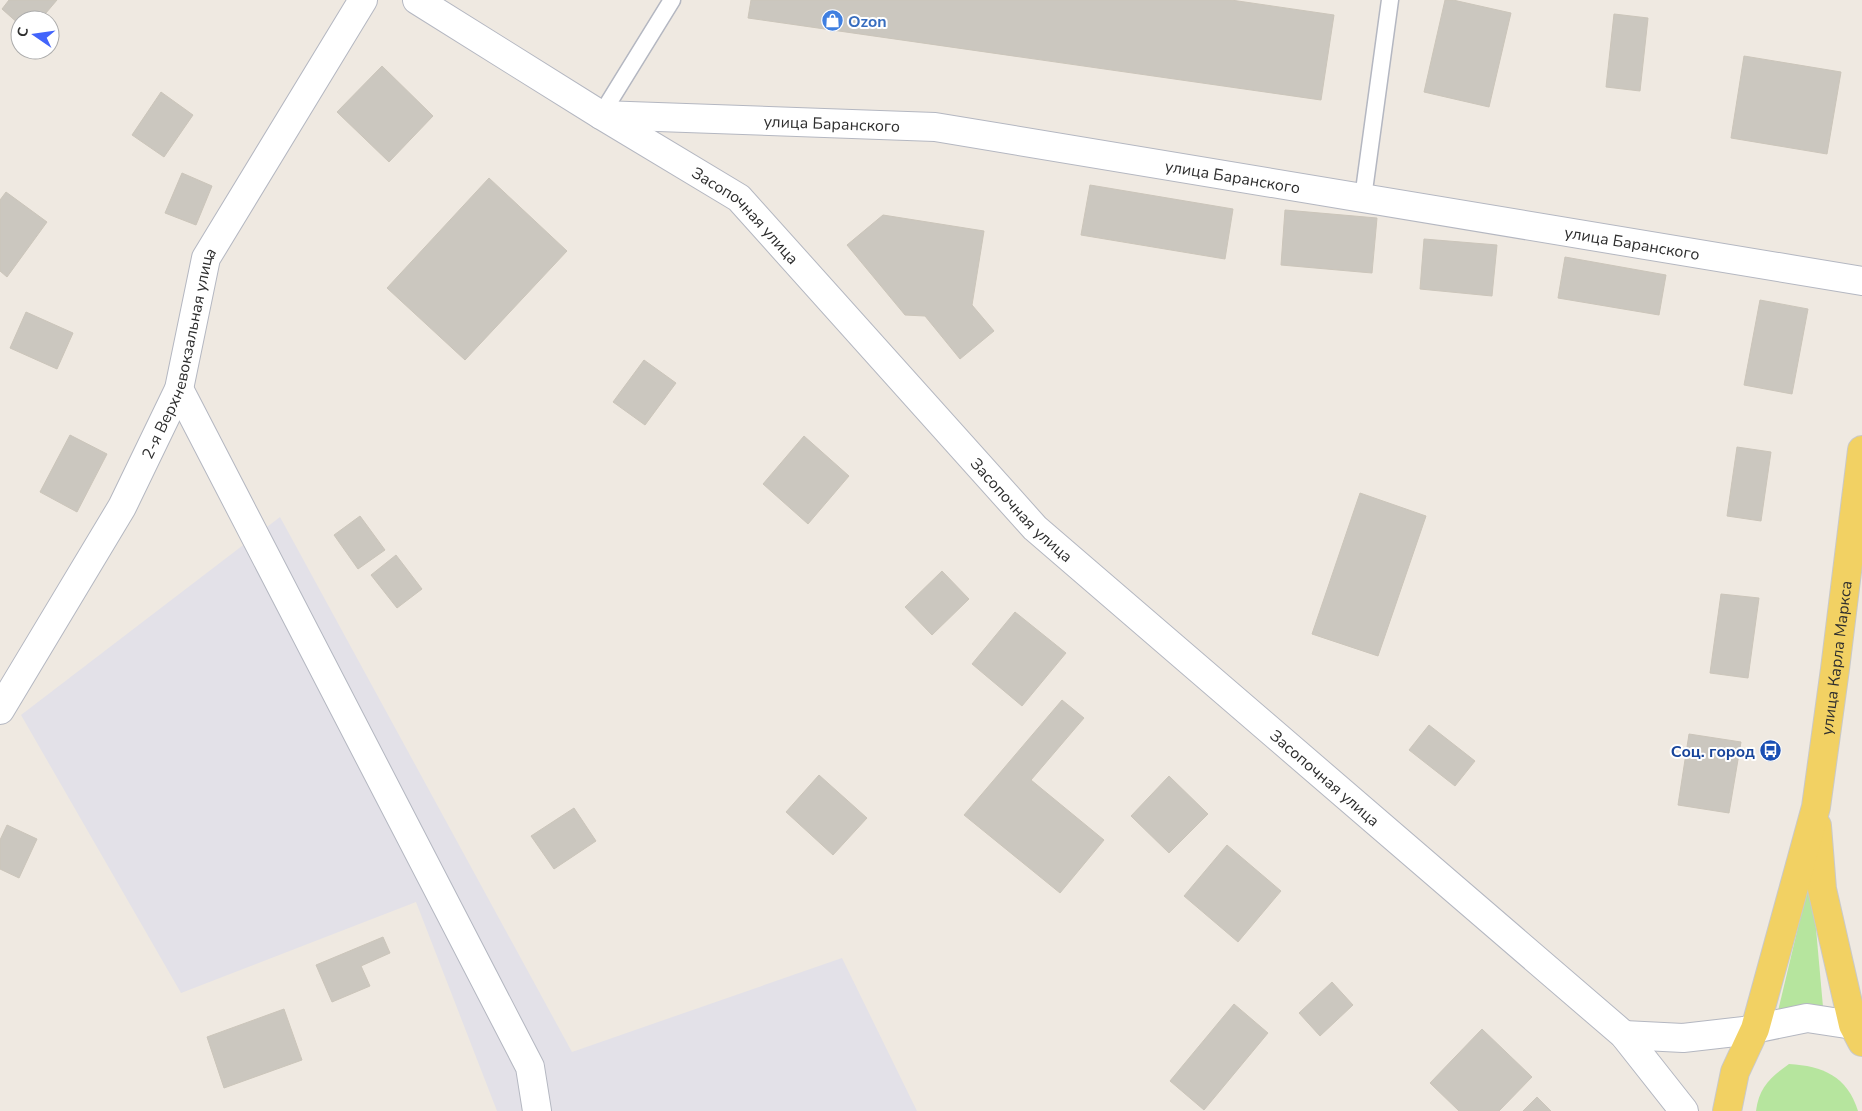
<svg xmlns="http://www.w3.org/2000/svg" width="1862" height="1111" font-family="'Nunito Sans',sans-serif">
	<rect width="100%" height="100%" fill="#efe9e1"/>
	<polygon fill="#e3e1e8" points="280,517 572,1052 842,958 917,1111 497,1111 416,902 181,993 21,715"/>
	<g fill="#b6e59e">
		<polygon points="1811,873 1823,1007 1778,1011"/>
		<path d="M1789,1064C1823,1066 1847,1076 1858,1111H1756C1759,1087 1771,1077 1789,1064Z"/>
	</g>
	<g fill="#cbc7bf" stroke="#cbc5ba">
		<polygon points="9,0 57,0 40,20 20,20 20,25 2,9"/>
		<polygon points="751,0 1231,0 1334,15 1321,100 748,18"/>
		<polygon points="1445,0 1453,0 1511,13 1489,107 1424,92"/>
		<polygon points="1614,14 1648,18 1640,91 1606,87"/>
		<polygon points="1744,56 1841,72 1827,154 1731,138"/>
		<polygon points="382,66 433,116 389,162 337,112"/>
		<polygon points="161,92 193,115 164,157 132,135"/>
		<polygon points="182,173 212,186 196,225 165,213"/>
		<polygon points="489,178 567,251 465,360 387,288"/>
		<polygon points="1090,185 1233,209 1225,259 1081,235"/>
		<polygon points="6,192 47,222 7,277 0,271 0,200"/>
		<polygon points="1285,210 1377,218 1372,273 1281,265"/>
		<polygon points="883,215 984,231 972,305 994,331 960,359 925,316 905,315 847,245"/>
		<polygon points="1424,239 1497,245 1492,296 1420,289"/>
		<polygon points="1565,257 1666,275 1659,315 1558,298"/>
		<polygon points="1760,300 1808,309 1792,394 1744,385"/>
		<polygon points="26,312 73,333 57,369 10,348"/>
		<polygon points="644,360 676,383 645,425 613,402"/>
		<polygon points="70,435 107,454 77,512 40,492"/>
		<polygon points="804,436 849,476 808,524 763,484"/>
		<polygon points="1737,447 1771,452 1761,521 1727,516"/>
		<polygon points="1360,493 1426,516 1378,656 1312,634"/>
		<polygon points="360,516 385,550 358,569 334,535"/>
		<polygon points="396,555 422,589 397,608 371,575"/>
		<polygon points="942,571 969,599 932,635 905,607"/>
		<polygon points="1721,594 1759,598 1748,678 1710,673"/>
		<polygon points="1015,612 1066,653 1022,706 972,664"/>
		<polygon points="1062,700 1084,718 1031,780 1104,840 1060,893 964,815"/>
		<polygon points="1429,725 1475,761 1455,786 1409,750"/>
		<polygon points="1689,734 1741,742 1729,813 1678,805"/>
		<polygon points="819,775 867,818 833,855 786,812"/>
		<polygon points="1169,776 1208,814 1169,853 1131,816"/>
		<polygon points="574,808 596,841 554,869 531,836"/>
		<polygon points="7,825 37,839 19,878 0,869 0,840"/>
		<polygon points="1227,845 1281,891 1238,942 1184,896"/>
		<polygon points="383,937 390,953 361,966 370,986 332,1002 316,965"/>
		<polygon points="1332,982 1353,1005 1320,1036 1299,1013"/>
		<polygon points="1234,1004 1268,1033 1204,1110 1170,1081"/>
		<polygon points="284,1009 302,1060 224,1088 207,1037"/>
		<polygon points="1482,1029 1532,1077 1499,1111 1459,1111 1430,1083"/>
		<polygon points="1537,1097 1551,1111 1523,1111"/>
	</g>
	<g fill="none" stroke-linecap="round" stroke-linejoin="round">
		<defs>
			<g id="lane">
				<polyline points="601,115 672,0"/>
				<polyline points="1363,198 1390,0"/>
			</g>
			<g id="street">
				<path id="s1" d="M601,115L935,127L1862,281"/>
				<polyline points="179,389 530,1067 537,1111"/>
				<path id="s2" d="M0,710L122,507L179,389L206,258L363,0"/>
			</g>
			<g id="secondary">
				<path id="s3" d="M417,0L601,115L739,198L1035,528L1624,1035L1684,1111"/>
				<polyline points="1624,1035 1683,1038 1744,1031 1807,1018 1853,1025"/>
			</g>
			<g id="primary">
				<polyline points="1817,826 1822,889 1853,1025 1862,1042"/>
				<path id="s4" d="M1727,1111L1735,1072L1755,1029L1816,807L1835,669L1862,450"/>
			</g>
		</defs>
		<use href="#lane" stroke="#b4b7c1" stroke-width="19"/>
		<use href="#street" stroke="#b4b7c1" stroke-width="30"/>
		<use href="#secondary" stroke="#b4b7c1" stroke-width="30"/>
		<use href="#primary" stroke="#c9c9c9" stroke-width="30"/>
		<use href="#lane" stroke="#fff" stroke-width="16"/>
		<use href="#street" stroke="#fff" stroke-width="28"/>
		<use href="#secondary" stroke="#fff" stroke-width="28"/>
		<use href="#primary" stroke="#f2d163" stroke-width="28"/>
	</g>
	<defs>
		<symbol id="shop-disc" viewBox="-11 -11 22 22"><circle r="9.5" fill="#3f7fe0" stroke="#fff"/><path d="M-5-2.5h2.3a2.7 3.5 0 0 1 5.4 0H5L5.5 6h-11ZM-1.5-2.5h3a1.5 2.3 0 0 0-3 0Z" fill="#fff"/></symbol>
		<symbol id="bus-disc" viewBox="-11 -11 22 22"><circle r="9.5" fill="#1a4fb4" stroke="#fff"/><path d="M-5-6H5V4H4V6H2V4H-2V6H-4V4H-5ZM-3.5-4V0h7V-4ZM-3.5 1.2v1.5H-2V1.2ZM2 1.2v1.5H3.5V1.2Z" fill="#fff"/></symbol>
	</defs>
	<g fill-rule="evenodd">
		<use href="#shop-disc" x="820" y="8" width="25" height="25"/>
		<use href="#bus-disc" x="1758" y="738" width="25" height="25"/>
	</g>
	<g text-anchor="middle" stroke-width="4" stroke-linejoin="round" paint-order="stroke">
		<g font-size="16" font-weight="bold" fill="#366cbe" stroke="#fff" text-anchor="start">
			<text x="848" y="27">Ozon</text>
		</g>
		<g font-size="16" fill="#2e2e2e" stroke="#fff">
			<text dy="6" stroke="none"><textPath href="#s1" startOffset="231">улица Баранского</textPath></text>
			<text dy="6" stroke="none"><textPath href="#s1" startOffset="636">улица Баранского</textPath></text>
			<text dy="6" stroke="none"><textPath href="#s3" startOffset="394">Засопочная улица</textPath></text>
			<text dy="6" stroke="none"><textPath href="#s1" startOffset="1041">улица Баранского</textPath></text>
			<text dy="6" stroke="none"><textPath href="#s2" startOffset="402">2-я Верхневокзальная улица</textPath></text>
			<text dy="6" stroke="none"><textPath href="#s3" startOffset="799">Засопочная улица</textPath></text>
			<text dy="6" stroke="none"><textPath href="#s4" startOffset="468">улица Карла Маркса</textPath></text>
			<text dy="6" stroke="none"><textPath href="#s3" startOffset="1204">Засопочная улица</textPath></text>
		</g>
		<g font-size="16" font-weight="bold" fill="#164399" stroke="#fff" text-anchor="end">
			<text x="1755" y="757">Соц. город</text>
		</g>
	</g>
	<g transform="translate(35 35) rotate(283)"><circle r="24" fill="#ffffff" stroke="#ababab"/>
	<path d="M0-4L9 19L0 12L-9 19Z" fill="#4264fb"/>
	<text y="-8" font-size="14" font-weight="bold" text-anchor="middle" fill="#2e2e2e">С</text>
	</g>
</svg>
